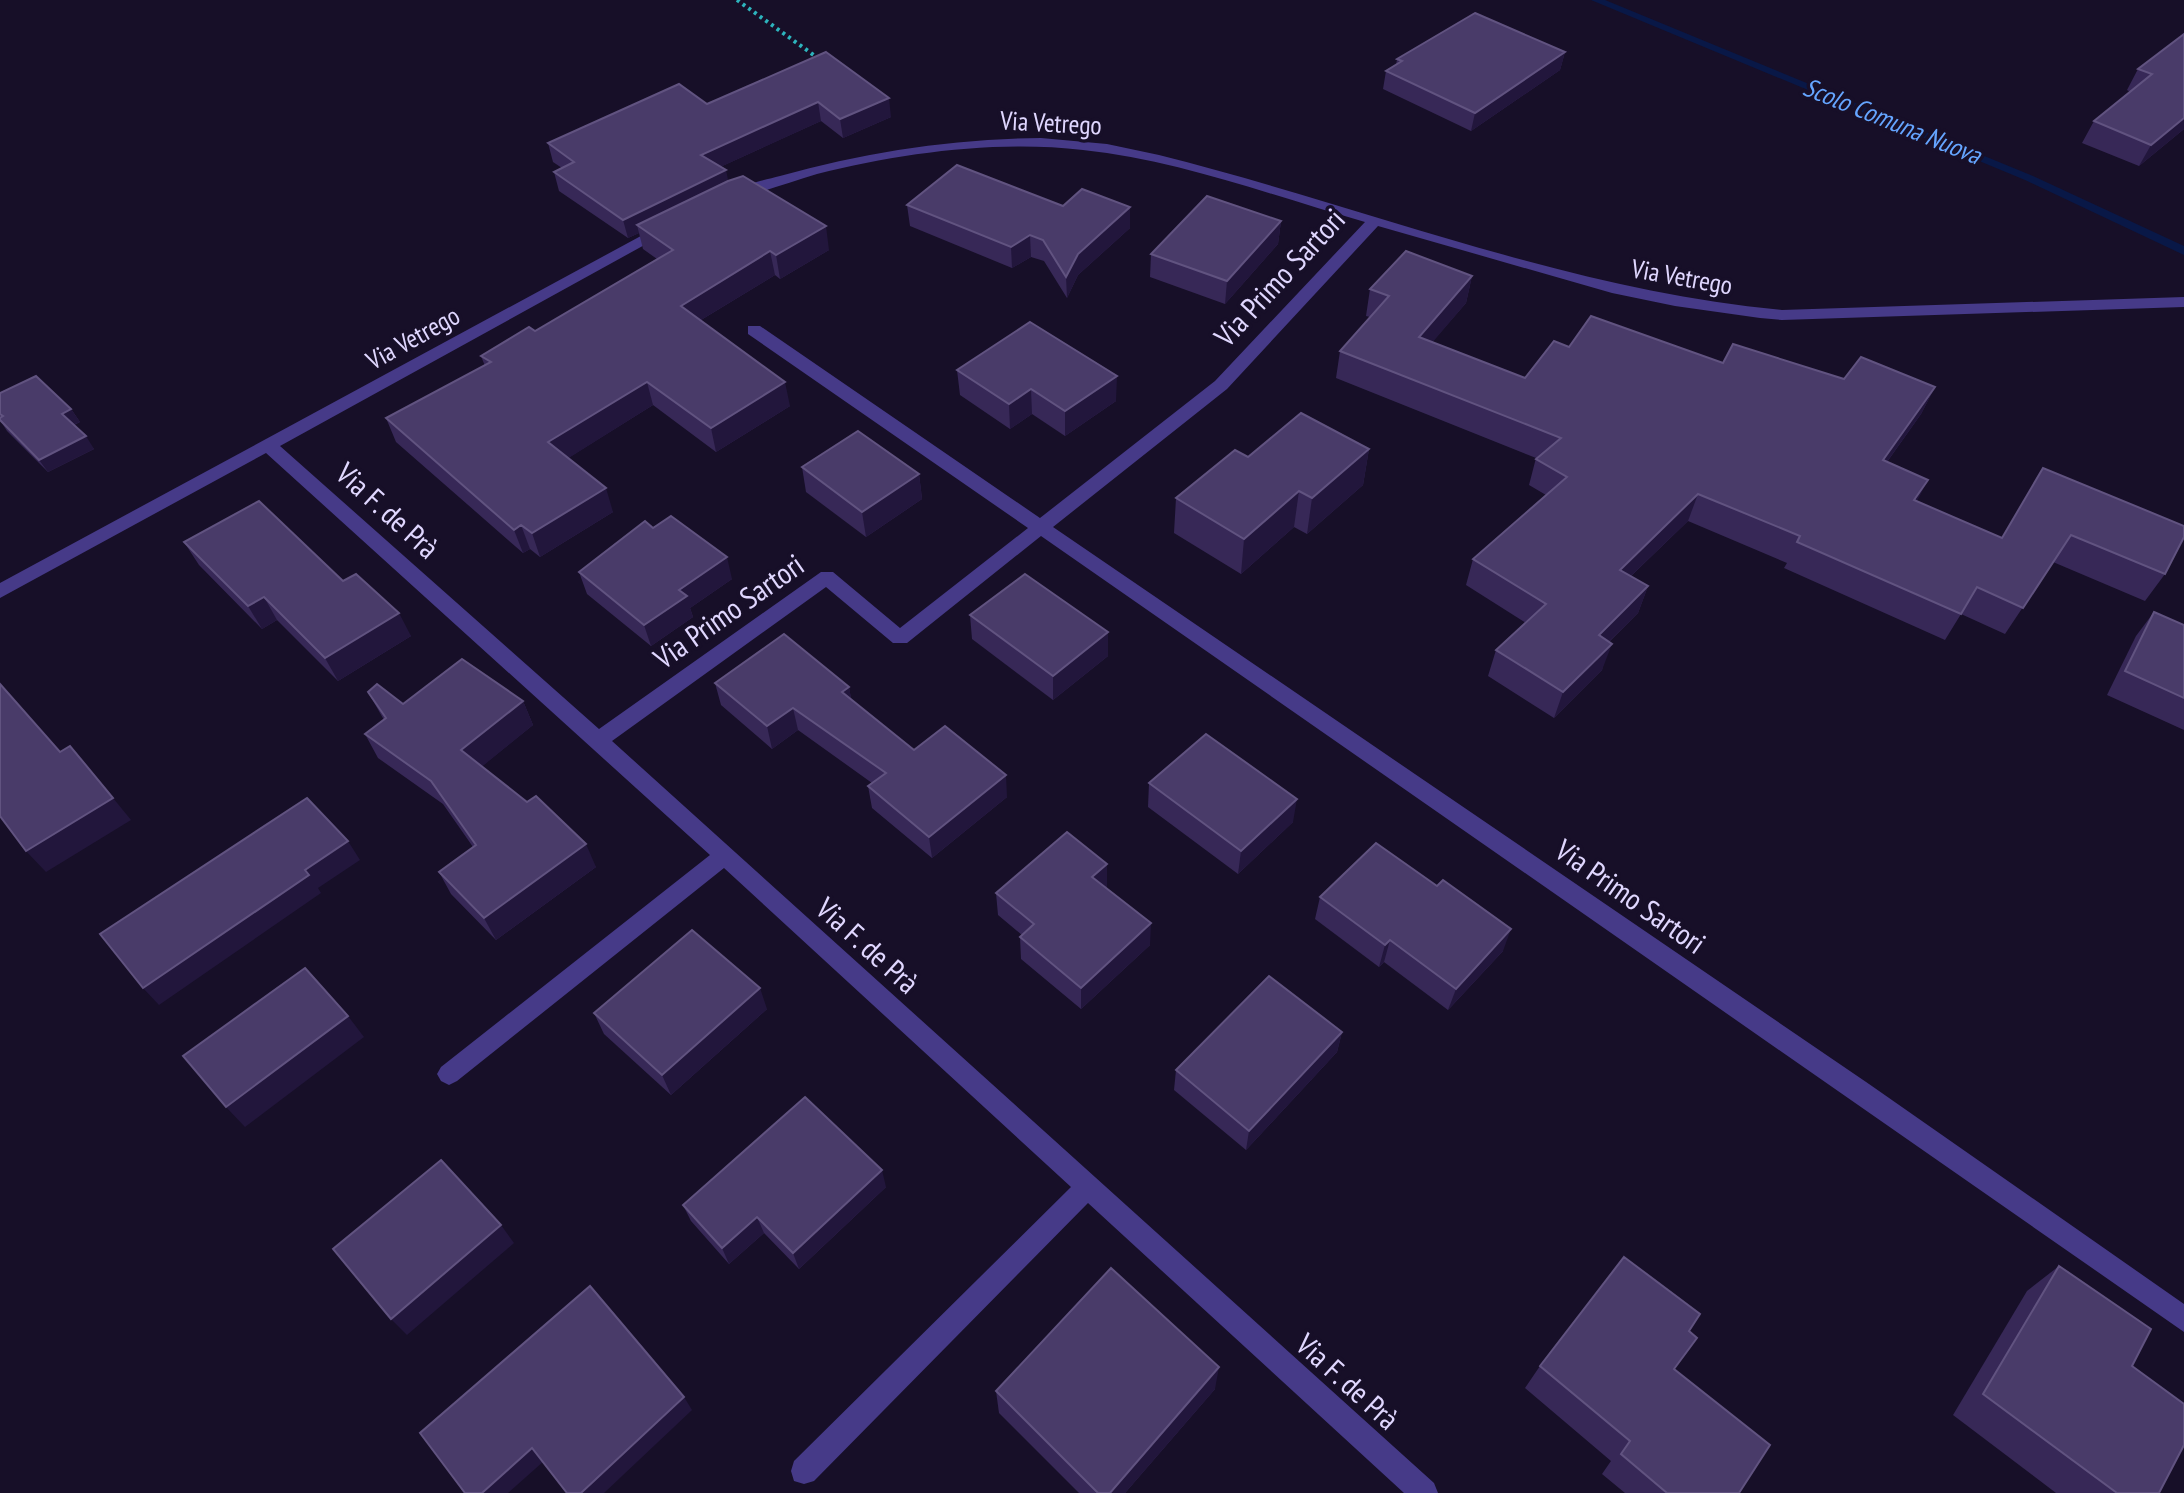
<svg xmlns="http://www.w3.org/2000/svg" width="2184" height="1493" font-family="'PT Sans Narrow',sans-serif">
	<rect width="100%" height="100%" fill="#170f28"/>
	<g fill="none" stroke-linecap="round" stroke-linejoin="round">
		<polygon fill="#091847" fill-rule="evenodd" points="1591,0 1605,0 2033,176 2184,246 2184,255 2025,180"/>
		<polyline stroke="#2db4bd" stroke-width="4" stroke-dasharray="3 4" stroke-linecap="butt" points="737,0 822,61"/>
		<path fill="#463a88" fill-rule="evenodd" d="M1041,138L1107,144L1159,155C1366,207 1568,290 1782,310L2184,297V307L1782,320L1760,318L1675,306L1612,293L1378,226L1227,389L1053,527L1869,1084L2184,1304V1332L1041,536L907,643H893L826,587L612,741L1434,1483L1438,1493H1404L1088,1203L814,1481L804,1484L794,1481L791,1471L794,1461L1071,1187L724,868L457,1081L449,1085L441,1081L437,1074L441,1067L710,855L266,453L0,598V583L663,224L668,226V232L280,446L599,729L821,572H833L900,628L1028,528L748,334V326H760L1040,518L1215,381L1365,222C1273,196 1179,160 1083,150C996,140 902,153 817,174C790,182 763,192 736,199L729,195C741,185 764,180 780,176C866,152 952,139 1041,138Z"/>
	</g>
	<g fill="#372857">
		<polygon points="2184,34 2184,129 2139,166 2082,143 2094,121 2130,92 2127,90 2138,69"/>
		<polygon points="826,52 891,117 843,138 821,121 720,167 728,181 829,250 780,279 775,275 701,320 790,406 716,452 653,405 568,458 613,512 540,557 530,549 523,553 396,442 386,418 485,366 481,356 535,331 657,259 643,249 639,233 628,238 559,191 554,172 562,168 553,162 548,143 707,104"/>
		<polygon points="1565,52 1560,70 1471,131 1383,89 1386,71 1396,65 1397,59"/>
		<polygon points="907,205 1063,206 1130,228 1078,275 1067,298 1044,261 1031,257 1012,268 910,226"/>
		<polygon points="1281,221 1278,244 1225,304 1150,277 1151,254"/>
		<polygon points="1472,276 1466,303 1432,342 1525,378 1569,347 1723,363 1844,379 1935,387 1921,414 1887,462 1917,501 2002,538 2043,468 2165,574 2145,601 2053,562 2005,634 1961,614 1945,640 1784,568 1787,563 1688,521 1631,576 1648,586 1638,613 1609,642 1602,670 1554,718 1488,676 1496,650 1526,623 1466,585 1473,559 1546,495 1529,485 1536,458 1336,378 1340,351 1370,317 1366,316 1370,289"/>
		<polygon points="957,370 1116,401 1065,436 1032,414 1010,429 960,395"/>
		<polygon points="0,393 71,409 80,422 74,425 94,449 48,472 7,431 0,420"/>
		<polygon points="1369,449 1363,485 1307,534 1294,527 1241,574 1174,533 1176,498 1248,457"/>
		<polygon points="802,467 919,474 922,499 866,537 806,492"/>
		<polygon points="653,528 732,579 690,608 693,617 651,646 587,594 579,572"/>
		<polygon points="184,542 343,581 411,636 338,681 277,620 262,629 199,565"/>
		<polygon points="2154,612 2184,625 2184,730 2107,695 2136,636"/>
		<polygon points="970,615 1108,632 1108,656 1053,700 972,639"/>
		<polygon points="715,683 849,687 851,699 914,750 1007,797 932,858 872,808 868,786 872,783 798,730 772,749 721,705"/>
		<polygon points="368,692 403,704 523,701 533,725 482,766 596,867 496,940 451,894 439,872 473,847 443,804 378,758 365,734 384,720"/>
		<polygon points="1149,783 1293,822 1238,874 1148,807"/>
		<polygon points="1107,864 1107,886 1105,888 1150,945 1081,1009 1021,959 1020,937 1022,935 998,915 996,893"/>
		<polygon points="1320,897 1503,951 1448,1010 1384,962 1379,967 1315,919"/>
		<polygon points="767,1009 671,1095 604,1034 594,1013"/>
		<polygon points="1342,1032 1337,1052 1246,1150 1174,1090 1176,1070"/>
		<polygon points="886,1187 799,1269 764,1233 729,1264 691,1221 683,1205"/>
		<polygon points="2059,1266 2159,1493 2056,1493 1953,1415 2027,1291"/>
		<polygon points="1689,1331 1674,1369 1739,1493 1625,1493 1602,1474 1611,1461 1525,1388 1540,1366"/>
		<polygon points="1215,1389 1125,1493 1079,1493 999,1413 996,1391"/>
	</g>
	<g fill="#22163c">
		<polygon points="1565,52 1560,70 1471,131 1475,113"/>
		<polygon points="889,98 891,117 843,138 840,119"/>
		<polygon points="818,102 821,121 705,174 701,155"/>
		<polygon points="2184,118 2184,129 2139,166 2151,145"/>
		<polygon points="726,170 730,189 637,225 639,233 628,238 623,220"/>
		<polygon points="1130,207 1130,228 1078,275 1067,298 1066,277 1078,254"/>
		<polygon points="1281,221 1278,244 1225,304 1227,281"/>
		<polygon points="826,226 829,250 780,279 776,255"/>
		<polygon points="1030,235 1031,257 1012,268 1011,247"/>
		<polygon points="770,251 775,275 686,329 681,306"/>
		<polygon points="1472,276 1466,303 1414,364 1419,337"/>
		<polygon points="1117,376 1116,401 1065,436 1065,411"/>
		<polygon points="647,382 653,405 556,466 548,442"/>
		<polygon points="785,382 790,406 716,452 711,428"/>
		<polygon points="1935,387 1921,414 1869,487 1883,460"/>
		<polygon points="1031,389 1032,414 1010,429 1009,404"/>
		<polygon points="71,409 80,422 70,426 62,414"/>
		<polygon points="86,436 94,449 48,472 39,460"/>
		<polygon points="1369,449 1363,485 1307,534 1312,498"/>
		<polygon points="919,474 922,499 866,537 862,512"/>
		<polygon points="1928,480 1914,507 1914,500"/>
		<polygon points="606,488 613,512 540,557 532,533"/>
		<polygon points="1299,491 1294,527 1241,574 1244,539"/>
		<polygon points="1698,494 1688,521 1610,596 1620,570"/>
		<polygon points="521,525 530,549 523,553 514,530"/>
		<polygon points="727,557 732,579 690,608 693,617 651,646 644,625 679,590"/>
		<polygon points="1648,586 1638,613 1589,661 1599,635"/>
		<polygon points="264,597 277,620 262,629 248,606"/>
		<polygon points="399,613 411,636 338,681 325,658"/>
		<polygon points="1108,632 1108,656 1053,700 1053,676"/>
		<polygon points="1612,644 1602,670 1554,718 1563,692"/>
		<polygon points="849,687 853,709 842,692"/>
		<polygon points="523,701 533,725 473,774 461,750"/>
		<polygon points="793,708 798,730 772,749 767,726"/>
		<polygon points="1006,775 1007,797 932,858 929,837"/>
		<polygon points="113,798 131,820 46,872 26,851"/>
		<polygon points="1297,799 1293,822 1238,874 1241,851"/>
		<polygon points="348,841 360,860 318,888 321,893 159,1005 143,988 305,870"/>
		<polygon points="586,844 596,867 496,940 484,918"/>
		<polygon points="1107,864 1107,886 1092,900 1092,877"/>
		<polygon points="1151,923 1150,945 1081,1009 1081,988"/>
		<polygon points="1511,929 1503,951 1448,1010 1456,989"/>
		<polygon points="1390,940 1384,962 1379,967 1385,945"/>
		<polygon points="760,988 767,1009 671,1095 662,1075"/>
		<polygon points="348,1016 364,1037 245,1127 226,1107"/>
		<polygon points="1342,1032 1337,1052 1246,1150 1249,1131"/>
		<polygon points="882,1170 886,1187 799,1269 793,1253"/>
		<polygon points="757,1217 764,1233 729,1264 722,1248"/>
		<polygon points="501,1225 514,1243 407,1335 391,1319"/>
		<polygon points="1219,1367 1215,1389 1125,1493 1110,1493"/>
		<polygon points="684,1397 692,1410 604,1493 581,1493"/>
		<polygon points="532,1448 544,1461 508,1493 482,1493"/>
	</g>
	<g fill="#493b69" stroke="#615380" stroke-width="2">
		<polygon points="1475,13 1565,52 1475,113 1386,71 1402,61 1397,59"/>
		<polygon points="2184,34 2184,118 2151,145 2094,121 2152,74 2138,69"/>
		<polygon points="826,52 889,98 840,119 818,102 701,155 726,170 623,220 554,172 574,162 548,143 679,84 707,104"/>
		<polygon points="957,165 1063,206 1082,189 1130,207 1078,254 1066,277 1043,240 1030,235 1011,247 907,205"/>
		<polygon points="743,176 826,226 776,255 770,251 681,306 785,382 711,428 647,382 548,442 606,488 532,533 521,525 514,530 386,418 491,362 481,356 529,327 535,331 673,250 637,225 728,181"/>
		<polygon points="1207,196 1281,221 1227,281 1151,254"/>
		<polygon points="1406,251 1472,276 1419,337 1525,378 1554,341 1569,347 1591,316 1723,363 1733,344 1844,379 1861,357 1935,387 1883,460 1928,480 1914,500 2002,538 2043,468 2184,526 2184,537 2165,574 2071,535 2023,608 1977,587 1961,614 1797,542 1800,536 1698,494 1620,570 1648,586 1599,635 1612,644 1563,692 1496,650 1546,604 1473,559 1567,477 1536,459 1561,438 1340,351 1389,296 1370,289"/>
		<polygon points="1030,322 1117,376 1065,411 1031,389 1009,404 957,370"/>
		<polygon points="36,376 71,409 62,414 86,436 39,460 0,420 0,418 3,416 0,414 0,393"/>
		<polygon points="1301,413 1369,449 1312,498 1299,491 1244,539 1176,498 1235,450 1248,457"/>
		<polygon points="858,431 919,474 862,512 802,467"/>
		<polygon points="259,501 343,581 356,574 399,613 325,658 264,597 248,606 184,542"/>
		<polygon points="671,516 727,557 679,590 687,596 644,625 579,572 645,521 653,528"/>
		<polygon points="1025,574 1108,632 1053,676 970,615"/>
		<polygon points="2154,612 2184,625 2184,698 2125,671"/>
		<polygon points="784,634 849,687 842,692 914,750 945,726 1006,775 929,837 868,786 886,773 793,708 767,726 715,683"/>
		<polygon points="462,659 523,701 461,750 527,802 536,796 586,844 484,918 439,872 476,845 431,781 365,734 386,718 368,692 377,684 403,704"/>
		<polygon points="0,684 60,752 70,746 113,798 26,851 0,816"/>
		<polygon points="1206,734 1297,799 1241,851 1149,783"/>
		<polygon points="307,798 348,841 305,870 309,875 143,988 100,934"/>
		<polygon points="1067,832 1107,864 1092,877 1151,923 1081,988 1020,937 1034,924 996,893"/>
		<polygon points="1376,843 1437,886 1443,880 1511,929 1456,989 1390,940 1385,945 1320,897"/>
		<polygon points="692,930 760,988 662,1075 594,1013"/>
		<polygon points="305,968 348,1016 226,1107 183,1056"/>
		<polygon points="1269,976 1342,1032 1249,1131 1176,1070"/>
		<polygon points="805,1097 882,1170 793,1253 757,1217 722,1248 683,1205"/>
		<polygon points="441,1160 501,1225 391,1319 333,1249"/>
		<polygon points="1624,1257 1700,1314 1689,1331 1697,1338 1674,1369 1770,1445 1739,1493 1667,1493 1621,1454 1630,1441 1540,1366"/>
		<polygon points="2059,1266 2151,1329 2132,1366 2184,1404 2184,1445 2159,1493 2117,1493 1983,1394"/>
		<polygon points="1111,1268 1219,1367 1110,1493 1098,1493 996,1391"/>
		<polygon points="590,1286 684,1397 581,1493 567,1493 532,1448 482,1493 465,1493 420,1433"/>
	</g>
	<g text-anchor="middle" stroke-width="7" stroke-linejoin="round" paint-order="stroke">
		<g font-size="26" font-style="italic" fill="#65a5ff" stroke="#170f28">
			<text transform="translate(1892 121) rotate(22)" y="9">Scolo Comuna Nuova</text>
		</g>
		<g font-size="26" fill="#e0d7ff" stroke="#170f28">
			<text transform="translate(1051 123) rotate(3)" y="9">Via Vetrego</text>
			<text transform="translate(1682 277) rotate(10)" y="9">Via Vetrego</text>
			<text transform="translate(413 338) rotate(-29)" y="9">Via Vetrego</text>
		</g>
		<g font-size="30" fill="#e0d7ff" stroke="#170f28">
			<text transform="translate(1280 278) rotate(-47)" y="10">Via Primo Sartori</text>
			<text transform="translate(387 511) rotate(42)" y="10">Via F. de Prà</text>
			<text transform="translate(729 612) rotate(-35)" y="10">Via Primo Sartori</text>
			<text transform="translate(1630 897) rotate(35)" y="10">Via Primo Sartori</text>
			<text transform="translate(867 946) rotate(42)" y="10">Via F. de Prà</text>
			<text transform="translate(1347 1382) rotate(42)" y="10">Via F. de Prà</text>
		</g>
	</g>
</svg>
